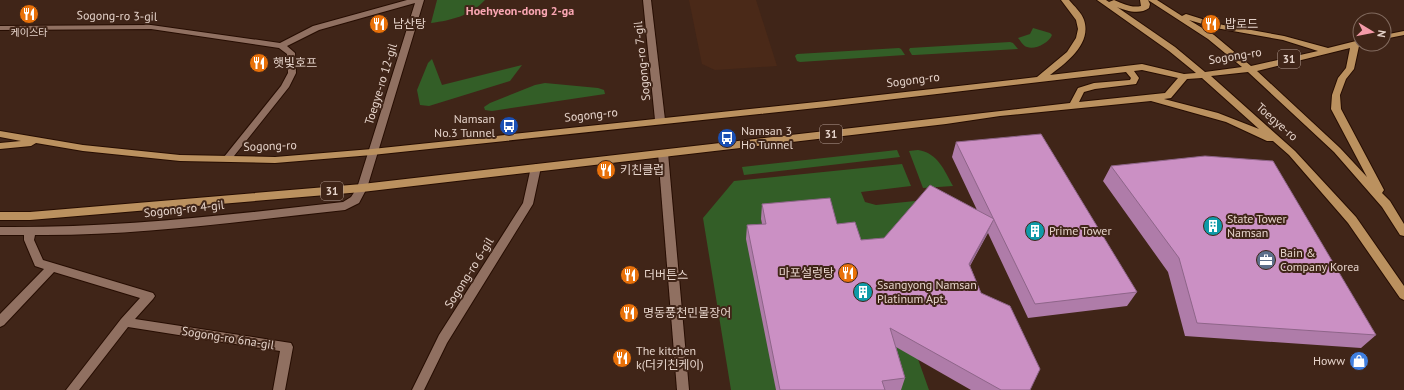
<svg xmlns="http://www.w3.org/2000/svg" width="1404" height="390" font-family="'PT Sans','Noto Sans KR',sans-serif">
	<rect width="100%" height="100%" fill="#402518"/>
	<polygon fill="#4a2918" points="689,0 756,0 777,66 715,70 702,64"/>
	<g fill="#335e27">
		<path d="M437,0H485C470,16 452,20 431,23Z"/>
		<path d="M1033,28L1050,33L1052,35C1049,43 1035,50 1027,47C1023,46 1020,40 1018,38L1030,34Z"/>
		<polygon points="1010,42 1013,43 1018,49 915,55 912,55 909,50 910,48"/>
		<polygon points="899,48 901,49 905,55 800,62 797,61 795,56 797,54"/>
		<polygon points="432,59 442,85 522,65 510,81 429,106 420,105 417,90 428,63"/>
		<polygon points="545,83 598,88 604,90 605,94 492,111 485,110 484,107 490,103 535,85"/>
		<polygon points="897,150 900,157 744,175 742,167"/>
		<path d="M918,150C938,153 944,170 953,186L923,188L909,151Z"/>
		<polygon points="902,164 911,186 861,192 865,202 876,205 925,200 880,252 929,390 900,390 761,219 765,238 776,390 731,390 703,218 734,181"/>
	</g>
	<g fill="none" stroke-linecap="round" stroke-linejoin="round">
		<defs>
			<g id="minor">
				<path d="M407,0H424L367,188L359,203L345,210C242,221 138,236 35,235L34,240L43,260L153,293L155,296L153,299L135,319L291,343L293,347L285,390H273L280,351L128,327L79,390H66L121,319L140,298L54,272L4,325L0,327V314L44,269L35,266L24,240V235H0V227C115,228 229,215 343,202L351,197L357,188L415,3L319,30L287,46L295,53L296,73L289,87L230,161H224L222,159L224,157L281,86L288,73L287,54L279,48L151,29L0,30V26L151,25L280,43L313,26Z"/>
				<polygon points="643,0 651,0 665,120 660,123 655,120"/>
				<polygon points="663,150 668,153 689,390 677,390 658,153"/>
				<polygon points="536,164 541,167 533,204 447,343 424,390 412,390 439,335 523,203 531,167"/>
			</g>
			<g id="primary">
				<path d="M1061,0H1069C1074,6 1082,13 1084,20C1092,44 1066,63 1050,75L1142,64L1184,74L1196,73L1169,51L1097,0H1106L1109,2L1114,0C1124,4 1131,8 1141,6L1140,0H1148L1150,4L1149,8C1140,15 1126,11 1117,7L1175,47L1205,72L1242,67L1208,39L1148,0H1157L1182,16L1186,14L1218,24L1284,36L1328,48L1360,40V44H1363L1359,46L1354,69L1346,79L1340,95L1341,109L1384,190L1382,193L1390,201L1404,224V236L1400,235L1382,207L1334,152L1248,72L1211,76L1295,151L1356,217L1404,286V300L1400,298L1348,223L1289,155L1273,141H1267L1226,122L1151,101L1000,116L946,124L362,192L30,220H0V212H30L362,184L1070,103L1078,88L1094,83L1130,80L1131,78L1126,72L826,107L372,155L275,163L180,161L83,151L36,143L31,146L0,149V143L21,141L0,137V131L83,145L180,155L275,157L372,149L826,101L1037,77L1067,52L1076,38L1078,29L1076,20ZM1189,20L1216,28L1283,40L1318,51L1251,66L1214,35ZM1350,48L1346,68L1338,78L1332,95L1331,109L1367,177L1340,148L1257,71ZM1142,70L1178,78L1165,93L1079,102L1084,92L1095,89L1136,84L1139,78L1134,71ZM1202,78L1259,129L1218,113L1164,99L1171,98L1187,79Z"/>
				<polygon points="1404,31 1404,35 1384,39 1384,35"/>
			</g>
		</defs>
		<use href="#minor" stroke="#260d02" stroke-width="2"/>
		<use href="#primary" stroke="#260d02" stroke-width="2"/>
		<use href="#minor" fill="#907061" fill-rule="evenodd"/>
		<use href="#primary" fill="#bb915f" fill-rule="evenodd"/>
	</g>
	<g fill="#af7ca9">
		<polygon points="956,142 1137,292 1127,306 1028,318 988,233 970,266 981,293 1030,390 971,390 896,347 905,378 901,390 776,390 746,239 747,225 762,224 761,219 762,204 837,224 861,240 884,238 977,210 952,157"/>
		<polygon points="1111,166 1376,335 1361,348 1185,336 1168,272 1103,181"/>
	</g>
	<polygon fill="#8e6589" points="994,219 987,234 963,278 969,264"/>
	<g fill="#cb90c4" stroke="#8e6589">
		<polygon points="1041,134 1137,292 1035,304 956,142"/>
		<polygon points="1205,156 1273,161 1376,335 1197,323 1179,258 1111,166"/>
		<polygon points="930,185 994,219 969,264 981,293 1010,306 1040,369 1030,390 1001,390 890,328 905,378 882,381 885,390 780,390 747,225 766,224 762,204 830,198 837,224 855,222 861,240 884,238"/>
	</g>
	<defs>
		<symbol id="restaurant-disc" viewBox="-11 -11 22 22"><circle r="9.5" fill="#e8710a" stroke="#402518"/><path d="M-5-6h1v4h1v-4h1v4h1v-4h1v5L-1.5 .5V6h-2V.5L-5-1ZM5-6V6H3V1.5H1.5Q1.5-4 5-6Z" fill="#fff"/></symbol>
		<symbol id="bus-disc" viewBox="-11 -11 22 22"><circle r="9.5" fill="#1a4fb4" stroke="#402518"/><path d="M-5-6H5V4H4V6H2V4H-2V6H-4V4H-5ZM-3.5-4V0h7V-4ZM-3.5 1.2v1.5H-2V1.2ZM2 1.2v1.5H3.5V1.2Z" fill="#fff"/></symbol>
		<symbol id="building-disc" viewBox="-11 -11 22 22"><circle r="9.5" fill="#0f9aa8" stroke="#402518"/><path d="M-4-6H4V6H1V3H-1V6H-4ZM-2.5-4.3h1.7v1.8h-1.7ZM.8-4.3h1.7v1.8H.8ZM-2.5-1h1.7V.8h-1.7ZM.8-1h1.7V.8H.8Z" fill="#fff"/></symbol>
		<symbol id="office-disc" viewBox="-11 -11 22 22"><circle r="9.5" fill="#5c6f8a" stroke="#402518"/><path d="M-6-3h4V-5.5h4V-3h4V5H-6ZM-1-4.5V-3h2v-1.5ZM-6 0V1H6V0Z" fill="#fff"/></symbol>
		<symbol id="shop-disc" viewBox="-11 -11 22 22"><circle r="9.5" fill="#3f7fe0" stroke="#402518"/><path d="M-5-2.5h2.3a2.7 3.5 0 0 1 5.4 0H5L5.5 6h-11ZM-1.5-2.5h3a1.5 2.3 0 0 0-3 0Z" fill="#fff"/></symbol>
	</defs>
	<g fill-rule="evenodd">
		<use href="#restaurant-disc" x="18" y="3" width="22" height="22"/>
		<use href="#restaurant-disc" x="368" y="13" width="22" height="22"/>
		<use href="#restaurant-disc" x="1200" y="13" width="22" height="22"/>
		<use href="#restaurant-disc" x="248" y="52" width="22" height="22"/>
		<use href="#bus-disc" x="498" y="115" width="22" height="22"/>
		<use href="#bus-disc" x="716" y="127" width="22" height="22"/>
		<use href="#restaurant-disc" x="595" y="159" width="22" height="22"/>
		<use href="#building-disc" x="1202" y="215" width="22" height="22"/>
		<use href="#building-disc" x="1024" y="220" width="22" height="22"/>
		<use href="#office-disc" x="1255" y="249" width="22" height="22"/>
		<use href="#restaurant-disc" x="837" y="262" width="22" height="22"/>
		<use href="#restaurant-disc" x="619" y="264" width="22" height="22"/>
		<use href="#building-disc" x="852" y="281" width="22" height="22"/>
		<use href="#restaurant-disc" x="618" y="302" width="22" height="22"/>
		<use href="#restaurant-disc" x="611" y="347" width="22" height="22"/>
		<use href="#shop-disc" x="1348" y="350" width="22" height="22"/>
	</g>
	<g text-anchor="middle" stroke-width="4" stroke-linejoin="round" paint-order="stroke">
		<g font-size="10" fill="#e5d3ca" stroke="#402518">
			<text x="29" y="36">케이스타</text>
		</g>
		<g fill="#402518" stroke="#b49f95" stroke-width="1">
			<rect x="1278" y="50" width="22" height="18" rx="3"/>
			<rect x="820" y="125" width="22" height="18" rx="3"/>
			<rect x="321" y="182" width="22" height="18" rx="3"/>
		</g>
		<g font-size="11" font-weight="bold" fill="#e5d3ca">
			<text x="1289" y="63">31</text>
			<text x="831" y="138">31</text>
			<text x="332" y="195">31</text>
		</g>
		<g font-size="12" font-weight="bold" fill="#faa6b3" stroke="#402518">
			<text x="520" y="15">Hoehyeon-dong 2-ga</text>
		</g>
		<g font-size="12" fill="#e5d3ca" stroke="#402518">
			<text transform="translate(117 16) rotate(1)" y="4">Sogong-ro 3-gil</text>
			<text transform="translate(1235 56) rotate(-9)" y="4">Sogong-ro</text>
			<text transform="translate(642 61) rotate(-96)" y="4">Sogong-ro 7-gil</text>
			<text transform="translate(913 80) rotate(-7)" y="4">Sogong-ro</text>
			<text transform="translate(381 84) rotate(-73)" y="4">Toegye-ro 12-gil</text>
			<text transform="translate(591 115) rotate(-6)" y="4">Sogong-ro</text>
			<text transform="translate(1277 122) rotate(41)" y="4">Toegye-ro</text>
			<text transform="translate(270 146) rotate(-2)" y="4">Sogong-ro</text>
			<text transform="translate(184 209) rotate(-6)" y="4">Sogong-ro 4-gil</text>
			<text transform="translate(469 273) rotate(-58)" y="4">Sogong-ro 6-gil</text>
			<text transform="translate(228 338) rotate(9)" y="4">Sogong-ro 6na-gil</text>
		</g>
		<g font-size="12" fill="#e5d3ca" stroke="#402518" text-anchor="start">
			<text x="393" y="28">남산탕</text>
			<text x="1225" y="28">밥로드</text>
			<text x="273" y="67">햇빛호프</text>
			<text x="495" y="123" text-anchor="end">Namsan<tspan x="495" dy="14">No.3 Tunnel</tspan></text>
			<text x="741" y="135">Namsan 3<tspan x="741" dy="14">Ho Tunnel</tspan></text>
			<text x="620" y="174">키친클럽</text>
			<text x="1227" y="223">State Tower<tspan x="1227" dy="14">Namsan</tspan></text>
			<text x="1049" y="235">Prime Tower</text>
			<text x="1280" y="257">Bain &amp;<tspan x="1280" dy="14">Company Korea</tspan></text>
			<text x="834" y="277" text-anchor="end">마포설렁탕</text>
			<text x="644" y="279">더버튼스</text>
			<text x="877" y="289">Ssangyong Namsan<tspan x="877" dy="14">Platinum Apt.</tspan></text>
			<text x="643" y="317">명동풍천민물장어</text>
			<text x="636" y="355">The kitchen<tspan x="636" dy="14">k(더키친케이)</tspan></text>
			<text x="1345" y="365" text-anchor="end">Howw</text>
		</g>
	</g>
	<g transform="translate(1372 32) rotate(100)"><circle r="19" fill="#402518" stroke="#826b5f"/>
	<path d="M0-3L7 15L0 10L-7 15Z" fill="#f39aa8"/>
	<text y="-6" font-size="11" font-weight="bold" text-anchor="middle" fill="#e5d3ca">N</text>
	</g>
</svg>
